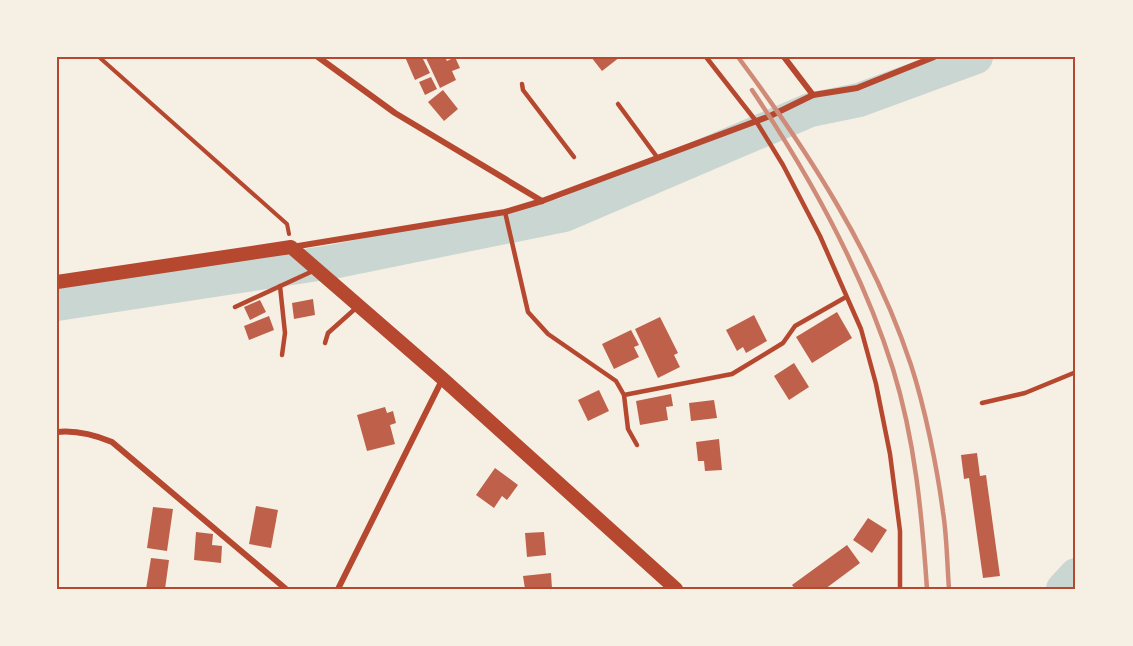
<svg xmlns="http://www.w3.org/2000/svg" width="1133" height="646" font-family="Barlow,sans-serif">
	<rect width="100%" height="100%" fill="#f6efe4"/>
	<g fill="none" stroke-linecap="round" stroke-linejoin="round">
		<g stroke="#c9d6d2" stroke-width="34">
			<polyline points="57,304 337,261 564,215 810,110 859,100 976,57"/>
			<polyline points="1063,589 1076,575"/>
		</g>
	</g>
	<g fill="#bf614a">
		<polygon points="405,57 422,57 430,73 415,80"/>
		<polygon points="429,57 445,57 447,61 455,57 460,68 452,71 456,80 440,88 426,58"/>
		<polygon points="591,57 620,57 602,71"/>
		<polygon points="431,77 437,89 425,95 419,82"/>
		<polygon points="443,90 458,109 444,121 428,102"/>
		<polygon points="313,299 315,315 294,319 292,303"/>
		<polygon points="260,300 266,312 250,320 244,307"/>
		<polygon points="837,312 852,338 812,363 796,337"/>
		<polygon points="754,315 767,341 746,353 743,347 737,351 726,330"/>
		<polygon points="269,316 274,330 249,340 244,326"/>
		<polygon points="660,317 678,353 674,355 680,367 658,378 635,329"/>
		<polygon points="631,330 639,345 634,347 639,357 614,369 602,344"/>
		<polygon points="794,363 809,387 789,400 774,376"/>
		<polygon points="599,390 609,411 588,421 578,400"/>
		<polygon points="671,394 673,406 666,407 668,420 640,425 636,401"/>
		<polygon points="714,400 717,418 691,421 689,403"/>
		<polygon points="385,407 387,413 393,411 396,423 390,425 395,444 367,451 357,415"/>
		<polygon points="719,439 722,470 705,471 704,461 698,461 696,442"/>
		<polygon points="977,453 980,476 986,475 1000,576 983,578 969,478 964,479 961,455"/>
		<polygon points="495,468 518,485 507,500 502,496 494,508 476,495"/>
		<polygon points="256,506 278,510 271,548 249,544"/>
		<polygon points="153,507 173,509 167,551 147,548"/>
		<polygon points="868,518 887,530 872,553 853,540"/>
		<polygon points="196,532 213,534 212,545 222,546 221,563 194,560"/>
		<polygon points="544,532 546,555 527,557 525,533"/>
		<polygon points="847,545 860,563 825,589 795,589 792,585"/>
		<polygon points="151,558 169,560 165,589 146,589"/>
		<polygon points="551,573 552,589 525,589 523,576"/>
	</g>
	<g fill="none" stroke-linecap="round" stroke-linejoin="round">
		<polyline stroke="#b5482f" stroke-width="4" points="99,57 287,224 289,234"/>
		<g stroke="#b5482f" stroke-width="4.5">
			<polyline points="706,57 756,121 783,165 820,236 861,329 876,384 890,454 900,531 900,589"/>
			<polyline points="522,84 523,90 574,157"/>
			<polyline points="618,104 657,157"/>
			<polyline points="505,212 528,312 548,334 616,381 624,395 732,374 783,343 795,326 846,297"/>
			<polyline points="280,286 285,333 282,355"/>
			<polyline points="235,307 315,270"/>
			<polyline points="325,343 328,333 356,308"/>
			<polyline points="624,395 628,429 637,445"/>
			<polyline points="982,403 1025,393 1076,372"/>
		</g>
		<g stroke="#b5482f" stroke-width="6">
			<polyline points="318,57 395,113 542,201"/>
			<polyline points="784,57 813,95"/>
			<polyline points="292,247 505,212 542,201 770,116 813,95 857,88 934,57"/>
			<path d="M57,432C76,430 95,435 112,442L286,589"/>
			<polyline points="338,589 442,380"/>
		</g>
		<polyline stroke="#b5482f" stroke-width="14" points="57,282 291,247 443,379 676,589"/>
		<g stroke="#cf8b77" stroke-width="4.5">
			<path d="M738,57C808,151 874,253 911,365C925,408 937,467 943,512C947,537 947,563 949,589"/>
			<path d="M752,90C810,176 862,270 893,369C915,440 922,515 927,589"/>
		</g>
	</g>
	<rect width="1133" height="646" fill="none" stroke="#f6efe4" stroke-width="117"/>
	<rect x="58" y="58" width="1016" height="530" fill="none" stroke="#b5482f" stroke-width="2"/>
</svg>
